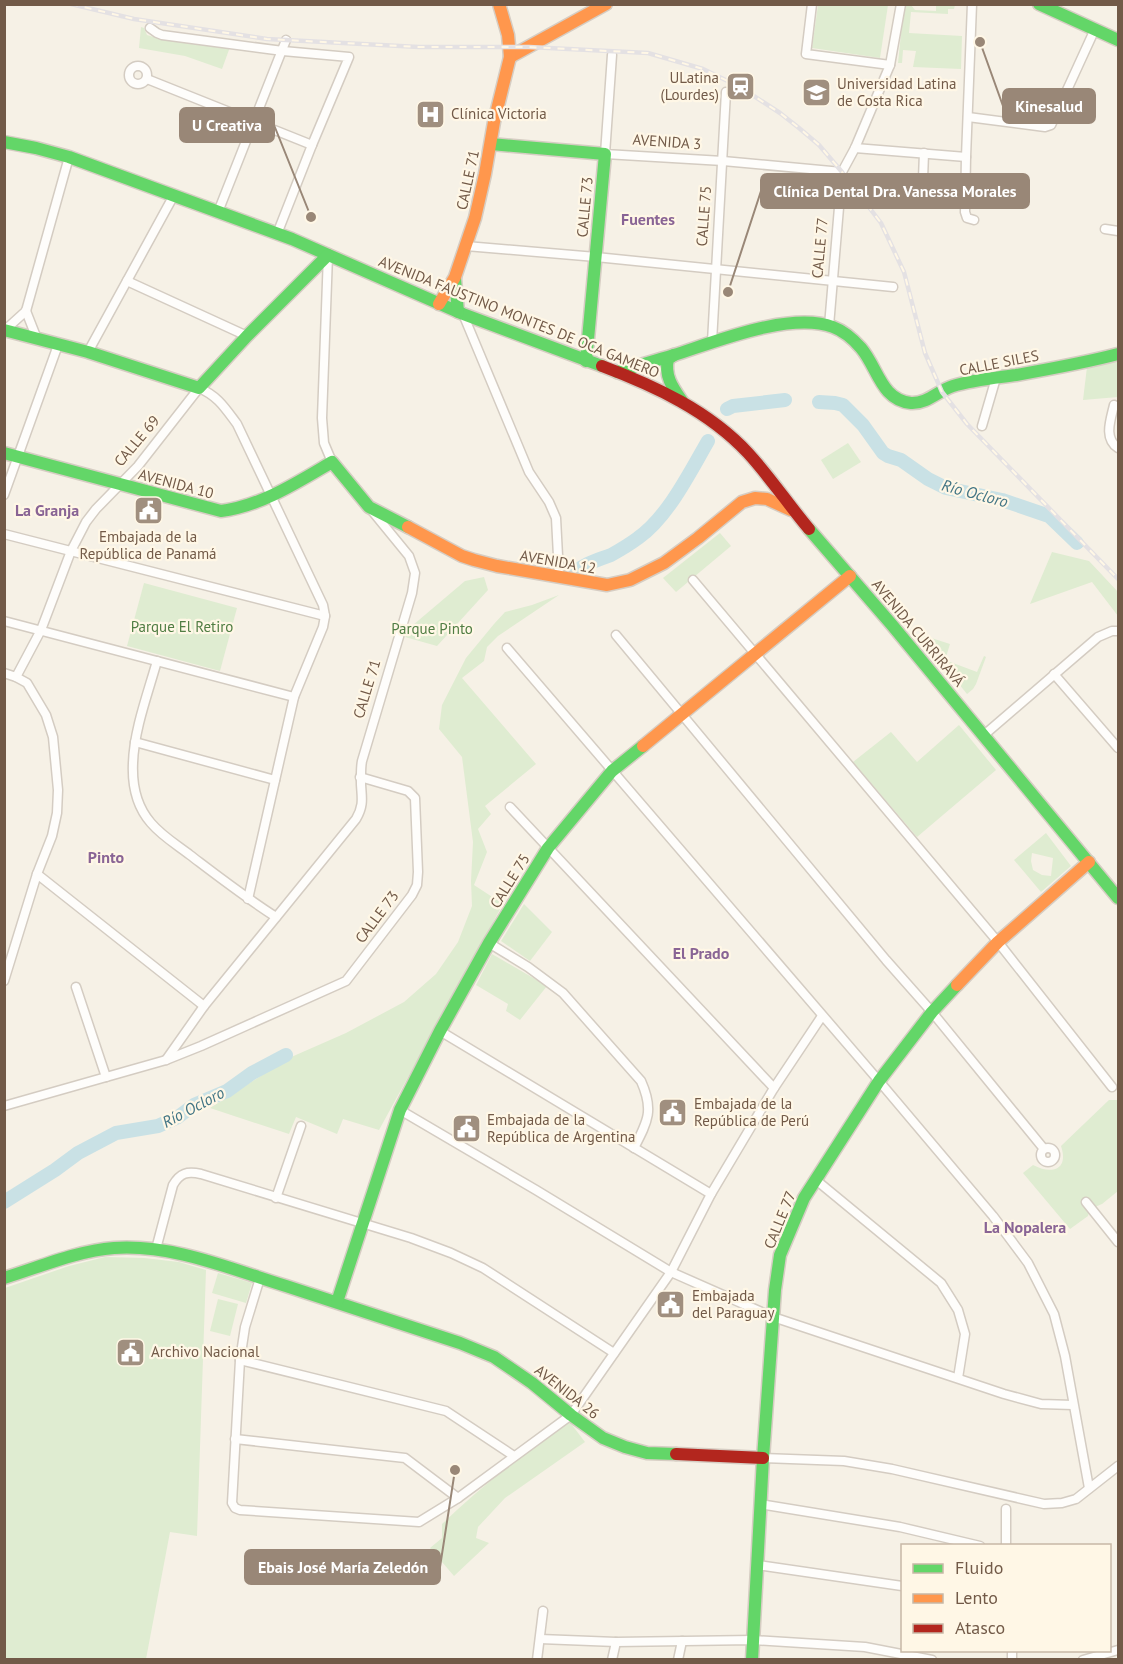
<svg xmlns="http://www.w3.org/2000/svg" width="1123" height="1664" font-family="'PT Sans',sans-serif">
	<rect width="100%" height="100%" fill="#f6f1e6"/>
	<g fill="#dfecd1" fill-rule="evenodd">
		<polygon points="818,5 888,5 880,58 812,48"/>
		<polygon points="904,5 911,5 915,10 936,11 936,5 955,5 954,9 948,9 948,14 911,12 909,33 962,36 961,69 913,67 916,51 903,50 902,63 898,63"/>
		<polygon points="141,27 144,28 147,35 160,39 230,47 222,69 185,56 139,48"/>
		<polygon points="1118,360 1118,397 1083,400 1087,367"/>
		<polygon points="848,443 861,462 833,479 821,460"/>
		<polygon points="720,533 731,546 676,592 663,578"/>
		<polygon points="1052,552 1089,561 1118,592 1118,616 1092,582 1030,604"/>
		<polygon points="484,577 488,590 437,646 405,637 406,631 465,581"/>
		<polygon points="144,583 237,608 220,671 127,646"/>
		<polygon points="559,595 498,636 487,647 484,661 462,678 536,764 485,806 491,814 478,829 487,852 474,885 503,904 379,1130 343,1119 337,1134 296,1117 289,1134 210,1108 289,1058 346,1033 404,1002 436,974 458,942 472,906 471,881 473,842 462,757 439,729 442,705 466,658 494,624 505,612 532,605"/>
		<polygon points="919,634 950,644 945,660 977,672 984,656 986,657 976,684 973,689 967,694"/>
		<polygon points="959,725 996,770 917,837 853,762 891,732 917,762"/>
		<path d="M1046,833L1071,866L1041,892L1014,860ZM1032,853L1053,858L1051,876L1042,875L1033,870L1031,861Z"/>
		<polygon points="524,904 552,932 530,961 501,941"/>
		<polygon points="492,954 547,986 520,1020 506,1011 508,1004 476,985"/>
		<path d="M1109,1100H1118V1191L1102,1204L1090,1209L1088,1216L1070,1229L1023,1173L1033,1165C1052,1175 1069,1170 1061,1146Z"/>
		<polygon points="105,1257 144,1258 179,1262 206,1270 197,1536 170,1532 146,1659 5,1659 5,1288 69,1266"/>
		<polygon points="218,1273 252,1283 246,1303 212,1293"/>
		<polygon points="218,1299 238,1304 230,1336 210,1331"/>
		<path d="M569,1421L585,1442L505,1498L478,1527L476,1538L489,1543L454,1576L430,1548L442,1538V1524C481,1486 525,1453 569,1421Z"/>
	</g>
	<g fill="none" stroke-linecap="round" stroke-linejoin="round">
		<g stroke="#c9e1e5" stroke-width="14">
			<polyline points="819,402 835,403 843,405 863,425 883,453 888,456 901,460 928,479 946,488 1002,500 1049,516 1077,543"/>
			<polyline points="727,409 733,406 785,400"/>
			<path d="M574,573C585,563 598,560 611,555C620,550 630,544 638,538C668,517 690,472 708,441"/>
			<polyline points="4,1202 55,1170 78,1153 116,1133 158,1126 178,1117 194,1105 227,1091 252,1073 286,1055"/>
		</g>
		<defs>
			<g id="street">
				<polyline points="812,4 806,54 890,65"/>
				<polyline points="972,4 966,157 965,212 967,218 974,220"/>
				<polyline points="150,28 157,33 162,35 283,51 349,57 312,145 277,234"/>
				<polyline points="612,55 605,154 723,161 842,172"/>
				<circle cx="138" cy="75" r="9"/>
				<polyline points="147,79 312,145"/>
				<polyline points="968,117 1045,127 1051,125 1095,29"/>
				<polyline points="855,148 966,157"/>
				<polyline points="923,179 924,153"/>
				<polyline points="218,212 286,40"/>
				<polyline points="1105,229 1118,231"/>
				<polyline points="466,246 596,257 893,287"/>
				<polyline points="328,255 322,418 324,443 332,462"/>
				<polyline points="127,281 247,336"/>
				<polyline points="26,311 69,157"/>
				<polyline points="26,311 37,339"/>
				<polyline points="463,314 529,472 549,502 556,518 559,575"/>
				<polyline points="829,326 842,172 855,148 890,65 901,4"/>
				<polyline points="5,330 26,311"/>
				<polyline points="712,342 726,92"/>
				<polyline points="88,352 174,195"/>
				<path d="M1114,405C1111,419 1103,438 1118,448"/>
				<polyline points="982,426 996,378"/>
				<polyline points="4,495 58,345"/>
				<polyline points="4,534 325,616"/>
				<polyline points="693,580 998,942 1112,1087"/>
				<polyline points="4,621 294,697"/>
				<polyline points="616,635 886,960 932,1012 1044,1149"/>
				<polyline points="507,648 879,1081 993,1216 1028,1263 1054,1314 1065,1356 1089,1488"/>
				<path d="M157,661C148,693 134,730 133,763C132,785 137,807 151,823C162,836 177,845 190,855C219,877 246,898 276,917"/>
				<polyline points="4,673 16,677 27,683 46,715 53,737 58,790 57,813 52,836 37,874 4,981"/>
				<polyline points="1054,674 1118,748"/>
				<path d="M16,677L41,630L71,551L86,522L96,509L138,466L199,388C218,396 225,408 237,424L323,605L325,616L323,627L294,697L248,899"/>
				<polyline points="984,735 1098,637 1112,631 1118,631"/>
				<polyline points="135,742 275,780"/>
				<polyline points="510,807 774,1088"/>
				<polyline points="37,874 204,1006"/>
				<path d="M489,943L528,967L563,993L641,1081C654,1110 648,1121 634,1148"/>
				<polyline points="76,987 106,1077"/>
				<polyline points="440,1031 711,1194"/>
				<path d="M166,1060L204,1006L356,819C366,802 360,794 361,776C361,771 361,766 362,761L412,593L415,573L409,556L373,512"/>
				<polyline points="4,1106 166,1060 201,1046 346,981 412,895 417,885 418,872 415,798 408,791 360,777"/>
				<polyline points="400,1110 536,1190 671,1272 773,1317 1004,1394 1041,1404 1073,1405"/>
				<circle cx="1048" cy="1155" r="7"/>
				<polyline points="816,1180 941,1283 958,1310 965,1334 958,1378"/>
				<polyline points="276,1198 301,1126"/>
				<polyline points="1086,1202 1118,1242"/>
				<path d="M156,1249L173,1185C180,1173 187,1171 201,1174L411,1238L451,1253L483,1268L614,1353"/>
				<polyline points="260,1278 245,1327 240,1360 232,1503 235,1508 240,1510 419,1522 458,1498 571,1415 671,1272 711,1194 774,1088 822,1016"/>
				<polyline points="240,1360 446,1411 514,1456"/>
				<polyline points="235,1439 405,1458 458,1498"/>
				<polyline points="763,1458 844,1461 892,1469 1044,1504 1062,1503 1076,1499 1118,1466"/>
				<polyline points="760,1504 900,1527 980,1546"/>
				<polyline points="1006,1509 1006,1546"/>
				<polyline points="758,1565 902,1586"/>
				<polyline points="540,1639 616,1642 753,1640 865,1647 932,1660"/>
				<polyline points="1012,1650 1012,1660"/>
				<polyline points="537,1660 543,1611"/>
				<polyline points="612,1660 616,1642"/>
				<polyline points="678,1660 682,1641"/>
				<polyline points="1083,1660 1118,1650"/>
			</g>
			<g id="fast">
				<polyline points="1039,4 1118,40"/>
				<polyline points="4,142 36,148 69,157 292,239 463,314 602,366"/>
				<polyline points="491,144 605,154 586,361"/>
				<polyline points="455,279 458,312"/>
				<polyline points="4,330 88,352 199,388 247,336 328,255"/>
				<path d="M674,355L668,359C664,376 673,388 682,401"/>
				<path d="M617,372C636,366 655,361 674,355C715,342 790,311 833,327C844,331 854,340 861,348C878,368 881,400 911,403C927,404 939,390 953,386C973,380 995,378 1016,375C1050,369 1084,363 1118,354"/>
				<path d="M4,453L221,511C261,506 298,482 332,462L369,507L408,527"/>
				<polyline points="809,529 892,625 1118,898"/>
				<path d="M4,1278C40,1267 76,1251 114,1248C174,1244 230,1269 286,1286C344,1305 402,1324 460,1343L494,1357L532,1383L571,1415L603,1438L625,1447L647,1453L676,1454"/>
				<polyline points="337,1302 400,1110 440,1031 489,943 548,848 612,771 643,746"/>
				<polyline points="752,1660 763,1458 775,1290 780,1255 804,1198 879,1081 932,1012 957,985"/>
			</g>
			<g id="slow">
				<polyline points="510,57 606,4"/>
				<polyline points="439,304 455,277 475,218 485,174 494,122 510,57 508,35 499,4"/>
				<polyline points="408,527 462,556 474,560 497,566 607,585 630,580 664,563 698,538 742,502 755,498 767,499 791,510"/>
				<polyline points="643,746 850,576"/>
				<polyline points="957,985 998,942 1089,862"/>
			</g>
			<g id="jam">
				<path d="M602,366C655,386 709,411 748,453C770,477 788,504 809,529"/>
				<polyline points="676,1454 763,1458"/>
			</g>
		</defs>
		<use href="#street" stroke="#d4ccc2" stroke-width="11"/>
		<use href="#fast" stroke="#d6cdc3" stroke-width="15"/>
		<use href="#slow" stroke="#d6cdc3" stroke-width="15"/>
		<use href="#jam" stroke="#d6cdc3" stroke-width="15"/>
		<use href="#street" stroke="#fefdfb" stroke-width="8"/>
		<use href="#fast" stroke="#63d668" stroke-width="12"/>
		<use href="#slow" stroke="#ff974d" stroke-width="12"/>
		<use href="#jam" stroke="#b3261e" stroke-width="12"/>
		<defs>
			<polyline id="rail" points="71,4 134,19 267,39 419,47 529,47 648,53 703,69 740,87 780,113 799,128 819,145 842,172 881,223 904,272 925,353 942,392 967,424 1118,579"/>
		</defs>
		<use href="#rail" stroke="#e4e1e3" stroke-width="4.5"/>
		<use href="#rail" stroke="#fff7e6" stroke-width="2" stroke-dasharray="7" stroke-linecap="butt"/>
	</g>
	<defs>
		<symbol id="station-square" viewBox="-11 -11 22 22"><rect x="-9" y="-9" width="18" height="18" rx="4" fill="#a08f7f" stroke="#fff7e6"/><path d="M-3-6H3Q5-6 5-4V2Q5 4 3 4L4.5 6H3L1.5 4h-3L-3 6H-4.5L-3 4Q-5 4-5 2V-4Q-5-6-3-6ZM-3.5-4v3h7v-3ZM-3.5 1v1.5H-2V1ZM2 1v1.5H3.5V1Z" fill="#fff"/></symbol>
		<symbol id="university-square" viewBox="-11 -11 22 22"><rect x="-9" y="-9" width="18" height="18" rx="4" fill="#a08f7f" stroke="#fff7e6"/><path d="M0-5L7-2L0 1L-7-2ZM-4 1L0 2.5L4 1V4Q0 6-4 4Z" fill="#fff"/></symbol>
		<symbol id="hospital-square" viewBox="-11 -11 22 22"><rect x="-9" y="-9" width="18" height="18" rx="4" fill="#a08f7f" stroke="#fff7e6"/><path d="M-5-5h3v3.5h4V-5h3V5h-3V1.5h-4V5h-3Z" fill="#fff"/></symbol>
		<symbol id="civic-square" viewBox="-11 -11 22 22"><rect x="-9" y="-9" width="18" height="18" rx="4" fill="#a08f7f" stroke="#fff7e6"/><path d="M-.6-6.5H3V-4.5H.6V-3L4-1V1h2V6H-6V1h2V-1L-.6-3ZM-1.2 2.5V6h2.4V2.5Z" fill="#fff"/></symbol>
	</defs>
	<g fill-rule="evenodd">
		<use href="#station-square" x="724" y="70" width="33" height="33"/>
		<use href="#university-square" x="800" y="76" width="33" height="33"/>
		<use href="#hospital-square" x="414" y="98" width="33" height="33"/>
		<use href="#civic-square" x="132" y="494" width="33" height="33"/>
		<use href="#civic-square" x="656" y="1096" width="33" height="33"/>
		<use href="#civic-square" x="450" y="1112" width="33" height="33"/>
		<use href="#civic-square" x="654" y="1288" width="33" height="33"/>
		<use href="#civic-square" x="114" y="1336" width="33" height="33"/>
	</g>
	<g text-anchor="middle" stroke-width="4.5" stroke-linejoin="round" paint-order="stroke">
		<g font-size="15" fill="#725a48" stroke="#fff7e6" text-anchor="start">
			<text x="719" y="83" text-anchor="end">ULatina<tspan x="719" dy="17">(Lourdes)</tspan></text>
			<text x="837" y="89">Universidad Latina<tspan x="837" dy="17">de Costa Rica</tspan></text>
			<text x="451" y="119">Clínica Victoria</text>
			<text x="148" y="542" text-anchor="middle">Embajada de la<tspan x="148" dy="17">República de Panamá</tspan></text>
			<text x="694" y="1109">Embajada de la<tspan x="694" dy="17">República de Perú</tspan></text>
			<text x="487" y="1125">Embajada de la<tspan x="487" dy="17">República de Argentina</tspan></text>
			<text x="692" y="1301">Embajada<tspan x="692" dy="17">del Paraguay</tspan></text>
			<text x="151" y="1357">Archivo Nacional</text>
		</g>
		<g font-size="15" fill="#725a48" stroke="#fff7e6">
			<text transform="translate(667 142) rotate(4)" y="5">AVENIDA 3</text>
			<text transform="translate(468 180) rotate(-78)" y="5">CALLE 71</text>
			<text transform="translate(585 207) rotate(-85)" y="5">CALLE 73</text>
			<text transform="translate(704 216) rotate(-86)" y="5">CALLE 75</text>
			<text transform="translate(820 248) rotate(-85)" y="5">CALLE 77</text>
			<text transform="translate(519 317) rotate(22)" y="5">AVENIDA FAUSTINO MONTES DE OCA GAMERO</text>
			<text transform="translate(999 363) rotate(-11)" y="5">CALLE SILES</text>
			<text transform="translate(137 441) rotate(-50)" y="5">CALLE 69</text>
			<text transform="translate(176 484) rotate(15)" y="5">AVENIDA 10</text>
			<text transform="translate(558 562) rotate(10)" y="5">AVENIDA 12</text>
			<text transform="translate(918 633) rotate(50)" y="5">AVENIDA CURRIRAVÁ</text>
			<text transform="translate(367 689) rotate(-73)" y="5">CALLE 71</text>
			<text transform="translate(510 881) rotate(-58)" y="5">CALLE 75</text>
			<text transform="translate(377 917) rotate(-53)" y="5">CALLE 73</text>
			<text transform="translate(780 1220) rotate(-68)" y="5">CALLE 77</text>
			<text transform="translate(567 1392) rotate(38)" y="5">AVENIDA 26</text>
		</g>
		<g font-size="15" fill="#507d43" stroke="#fff7e6">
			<text x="182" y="632">Parque El Retiro</text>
			<text x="432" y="634">Parque Pinto</text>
		</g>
		<g font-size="16" font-weight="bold" fill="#896495" stroke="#fff7e6">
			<text x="648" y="225">Fuentes</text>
			<text x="47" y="516">La Granja</text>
			<text x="106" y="863">Pinto</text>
			<text x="701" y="959">El Prado</text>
			<text x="1025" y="1233">La Nopalera</text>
		</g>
		<g font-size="16" font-style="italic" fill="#427585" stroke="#fff7e6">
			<text transform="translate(975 493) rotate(15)" y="6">Río Ocloro</text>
			<text transform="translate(193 1107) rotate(-28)" y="6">Río Ocloro</text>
		</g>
	</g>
	<path fill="none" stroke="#998777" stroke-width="2" d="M980 42L1003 106M311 217L274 125M728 292L761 191M455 1470L440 1567"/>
	<g fill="#998777" stroke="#fff7e6" stroke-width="2">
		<circle cx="980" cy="42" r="6"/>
		<circle cx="311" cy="217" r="6"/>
		<circle cx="728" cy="292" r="6"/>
		<circle cx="455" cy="1470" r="6"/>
	</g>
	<g fill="#998777" stroke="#998777" stroke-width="2">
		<rect x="1003" y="89" width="92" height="34" rx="6"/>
		<rect x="180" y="108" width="94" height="34" rx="6"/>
		<rect x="761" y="174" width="268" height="34" rx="6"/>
		<rect x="245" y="1550" width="195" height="34" rx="6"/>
	</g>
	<g font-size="16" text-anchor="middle" font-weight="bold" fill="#fff">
		<text x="1049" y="112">Kinesalud</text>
		<text x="227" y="131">U Creativa</text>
		<text x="895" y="197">Clínica Dental Dra. Vanessa Morales</text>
		<text x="343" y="1573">Ebais José María Zeledón</text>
	</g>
	<rect width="1123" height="1664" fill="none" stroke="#725a48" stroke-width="12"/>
	<rect x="901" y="1544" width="210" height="108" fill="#fff7e6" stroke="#c7b8a7" stroke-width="1.5"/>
	<rect x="913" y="1564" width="30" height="9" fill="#63d668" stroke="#c7b8a7" stroke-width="1.5"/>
	<text x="955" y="1574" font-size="18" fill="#725a48">Fluido</text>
	<rect x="913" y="1594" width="30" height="9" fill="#ff974d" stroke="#c7b8a7" stroke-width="1.5"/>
	<text x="955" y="1604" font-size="18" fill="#725a48">Lento</text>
	<rect x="913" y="1624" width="30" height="9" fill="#b3261e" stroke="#c7b8a7" stroke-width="1.5"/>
	<text x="955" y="1634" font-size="18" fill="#725a48">Atasco</text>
</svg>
